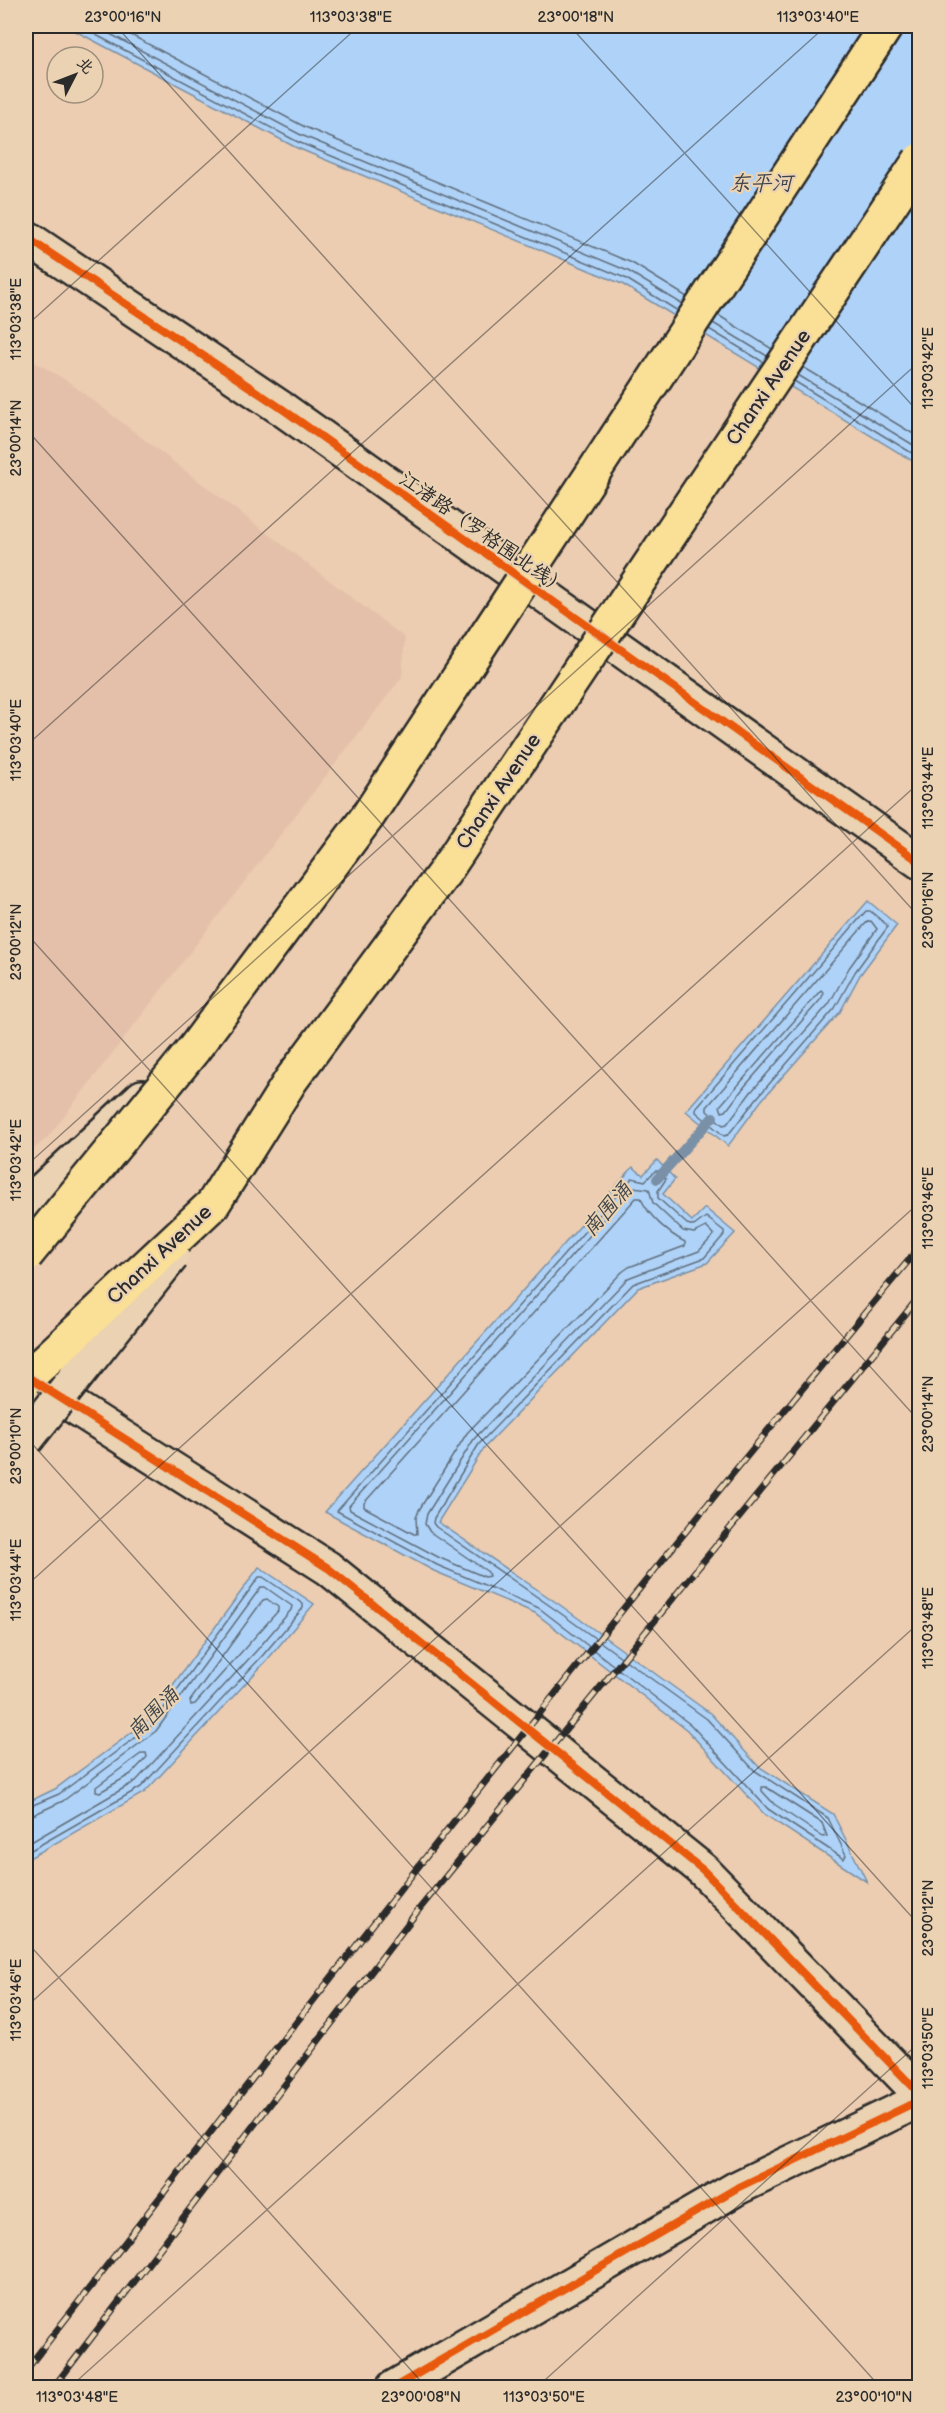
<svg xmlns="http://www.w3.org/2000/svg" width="945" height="2413" font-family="'Balsamiq Sans','LXGW WenKai TC',sans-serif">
	<rect width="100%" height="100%" fill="#eccdb1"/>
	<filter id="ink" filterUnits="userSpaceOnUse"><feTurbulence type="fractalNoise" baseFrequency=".0167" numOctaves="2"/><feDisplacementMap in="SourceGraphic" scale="12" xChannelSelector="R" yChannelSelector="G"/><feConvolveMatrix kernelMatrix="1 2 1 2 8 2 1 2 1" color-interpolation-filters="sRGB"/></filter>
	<g filter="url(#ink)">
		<polygon fill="#e4c0aa" points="26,357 66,380 405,638 402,677 48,1137 26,1156"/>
		<g fill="#afd3f8" stroke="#7a90a6" stroke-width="1.5">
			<polygon points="66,26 919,26 919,465 622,284 295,147"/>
			<polygon points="868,901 897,925 860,975 840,1012 761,1101 728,1146 686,1111"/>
			<polygon points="657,1160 675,1179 663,1194 692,1221 705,1208 735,1233 707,1263 638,1288 484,1448 438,1522 560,1605 711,1714 758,1766 833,1814 867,1882 764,1814 687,1730 535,1613 434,1571 325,1512 633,1167 643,1175"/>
			<polygon points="259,1567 314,1604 268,1659 145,1792 26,1860 26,1803 55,1789 146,1722"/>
		</g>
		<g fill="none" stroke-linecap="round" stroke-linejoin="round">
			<g stroke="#606e7d" stroke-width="1.5">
				<polyline points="79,26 298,142 625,278 678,311"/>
				<polyline points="95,26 301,135 628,271 682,304"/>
				<polyline points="114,26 305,127 632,263 687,297"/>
				<polyline points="718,315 772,349"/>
				<polyline points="713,323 767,356"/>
				<polyline points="709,329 763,362"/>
				<polyline points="803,367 920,438"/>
				<polyline points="798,375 920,449"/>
				<polyline points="794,381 920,458"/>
				<polygon points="866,911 870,911 887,925 887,928 855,972 835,1008 757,1098 728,1135 724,1136 696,1112 696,1108"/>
				<polygon points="871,921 877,929 849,968 829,1004 751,1092 727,1124 723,1125 707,1111 707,1107 867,922"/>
				<polygon points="821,990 824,993 821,999 745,1086 726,1111 722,1112 720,1106"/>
				<polygon points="655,1171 659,1171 666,1179 658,1191 658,1198 687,1224 694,1226 706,1217 724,1231 724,1235 704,1258 633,1284 479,1444 434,1518 433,1523 436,1527 556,1610 707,1719 754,1770 828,1818 846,1855 844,1859 768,1809 691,1725 539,1608 437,1565 337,1511 632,1178 645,1181"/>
				<polygon points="633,1187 649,1189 653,1203 683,1231 694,1233 706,1227 714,1235 699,1251 628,1278 474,1439 427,1514 425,1524 430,1532 488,1572 489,1576 485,1577 440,1558 350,1510 349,1506"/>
				<path d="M636,1198H641C647,1215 669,1234 685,1242V1246L629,1267L622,1272L467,1433L419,1510L416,1518L417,1534H414L364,1507V1503Z"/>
				<polygon points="267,1599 278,1607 278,1611 195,1704 191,1705 190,1701 263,1600"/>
				<polygon points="142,1753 146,1753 147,1757 131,1774 100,1792 96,1791 96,1787"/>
				<polygon points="762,1787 766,1787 822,1823 827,1836 823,1837 774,1804 762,1791"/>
				<polyline points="26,1808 59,1794 151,1726 259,1577 263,1577 303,1604 303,1608 263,1655 141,1787 26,1853"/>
				<polyline points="26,1816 33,1815 63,1801 156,1731 261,1587 265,1587 292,1606 291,1610 257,1650 136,1781 26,1845"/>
			</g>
			<polyline stroke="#7a90a6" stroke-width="10" points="657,1179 713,1117"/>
			<defs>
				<g id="street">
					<polyline points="26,237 281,408 920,862"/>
					<polyline points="393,2388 737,2188 920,2100"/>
				</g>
				<g id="secondary">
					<polyline points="26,1205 142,1097"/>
					<polyline points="26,1376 328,1568 703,1870 920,2094"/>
				</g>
			</defs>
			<use href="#street" stroke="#2b2b2b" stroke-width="38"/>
			<use href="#secondary" stroke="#2b2b2b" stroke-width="38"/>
			<use href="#street" stroke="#ead2b2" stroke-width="33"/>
			<use href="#secondary" stroke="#ead2b2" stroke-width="33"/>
			<defs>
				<g id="rail">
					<path d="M26,2370C319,1992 612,1614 920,1247"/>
					<polyline points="53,2388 416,1913 920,1296"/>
				</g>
			</defs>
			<use href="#rail" stroke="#2b2b2b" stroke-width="7"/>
			<use href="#rail" stroke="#ead2b2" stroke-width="4.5" stroke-dasharray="14" stroke-linecap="butt"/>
			<defs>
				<polyline id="secondary-bridge" points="26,1440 172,1256"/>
				<g id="highway-bridge">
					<polyline points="26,1255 194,1049 368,816 886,26"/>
					<polyline points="26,1379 213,1204 291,1080 444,873 920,160"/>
				</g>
			</defs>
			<use href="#secondary-bridge" stroke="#2b2b2b" stroke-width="38" stroke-linecap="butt"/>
			<use href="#highway-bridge" stroke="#2b2b2b" stroke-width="38" stroke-linecap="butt"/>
			<use href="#secondary-bridge" stroke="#ead2b2" stroke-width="33"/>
			<use href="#highway-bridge" stroke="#fadf96" stroke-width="33"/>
			<defs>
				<g id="cycleway">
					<polyline points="26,237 281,408 920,862"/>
					<polyline points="26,1376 328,1568 703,1870 920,2094"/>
					<polyline points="393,2388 737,2188 920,2100"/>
				</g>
			</defs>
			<use href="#cycleway" stroke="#ead2b2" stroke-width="11"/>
			<use href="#cycleway" stroke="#e8590c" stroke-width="8"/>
		</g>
	</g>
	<path fill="none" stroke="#2b2b2b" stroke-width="1.5" stroke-opacity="0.45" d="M116,26L920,918M570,26L920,414M26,326L359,26M26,429L920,1422M26,746L826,26M26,933L920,1926M26,1166L920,361M26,1437L881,2388M26,1586L920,782M26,1941L427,2388M26,2007L920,1202M69,2388L920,1622M536,2388L920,2042"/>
	<g text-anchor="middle" stroke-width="4.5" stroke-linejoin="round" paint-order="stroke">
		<g font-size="20" fill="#2b2b2b" stroke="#ead2b2">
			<text transform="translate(768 387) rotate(-56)" y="7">Chanxi Avenue</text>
			<text transform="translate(484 533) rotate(35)" y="7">江渚路（罗格围北线）</text>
			<text transform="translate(498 791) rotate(-56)" y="7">Chanxi Avenue</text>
			<text transform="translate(159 1254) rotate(-43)" y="7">Chanxi Avenue</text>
		</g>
		<g font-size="21" font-style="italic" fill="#3f444a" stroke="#ead2b2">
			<text x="761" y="190">东平河</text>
			<text transform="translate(607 1209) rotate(-49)" y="7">南围涌</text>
			<text transform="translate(153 1713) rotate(-45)" y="7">南围涌</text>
		</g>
	</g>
	<rect width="945" height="2413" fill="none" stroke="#ead2b2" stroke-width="66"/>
	<g transform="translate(75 75) rotate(48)"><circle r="28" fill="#ead2b2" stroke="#9e8f7c" stroke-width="1.5"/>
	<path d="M0-4.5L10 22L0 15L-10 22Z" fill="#2b2b2b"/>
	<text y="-9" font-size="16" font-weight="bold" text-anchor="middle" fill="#2b2b2b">北</text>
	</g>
	<rect x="33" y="33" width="879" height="2347" fill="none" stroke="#2b2b2b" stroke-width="2"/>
	<g font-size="15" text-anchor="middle" fill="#2b2b2b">
		<text x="123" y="22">23°00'16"N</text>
		<text x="351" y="22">113°03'38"E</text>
		<text x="576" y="22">23°00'18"N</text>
		<text x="818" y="22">113°03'40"E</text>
		<text transform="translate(16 319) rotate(-90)" y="5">113°03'38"E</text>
		<text transform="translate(928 368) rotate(-90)" y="5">113°03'42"E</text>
		<text transform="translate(16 438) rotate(-90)" y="5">23°00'14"N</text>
		<text transform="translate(16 740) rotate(-90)" y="5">113°03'40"E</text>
		<text transform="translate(928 788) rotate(-90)" y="5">113°03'44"E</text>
		<text transform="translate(928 910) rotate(-90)" y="5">23°00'16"N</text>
		<text transform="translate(16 942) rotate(-90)" y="5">23°00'12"N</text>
		<text transform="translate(16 1160) rotate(-90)" y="5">113°03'42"E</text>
		<text transform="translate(928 1208) rotate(-90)" y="5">113°03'46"E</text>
		<text transform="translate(928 1414) rotate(-90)" y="5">23°00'14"N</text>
		<text transform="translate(16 1446) rotate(-90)" y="5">23°00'10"N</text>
		<text transform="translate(16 1580) rotate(-90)" y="5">113°03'44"E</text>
		<text transform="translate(928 1628) rotate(-90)" y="5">113°03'48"E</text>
		<text transform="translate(928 1918) rotate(-90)" y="5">23°00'12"N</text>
		<text transform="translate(16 2000) rotate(-90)" y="5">113°03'46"E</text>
		<text transform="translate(928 2048) rotate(-90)" y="5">113°03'50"E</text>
		<text x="77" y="2402">113°03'48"E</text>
		<text x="421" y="2402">23°00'08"N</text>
		<text x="544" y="2402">113°03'50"E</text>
		<text x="874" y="2402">23°00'10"N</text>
	</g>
</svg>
